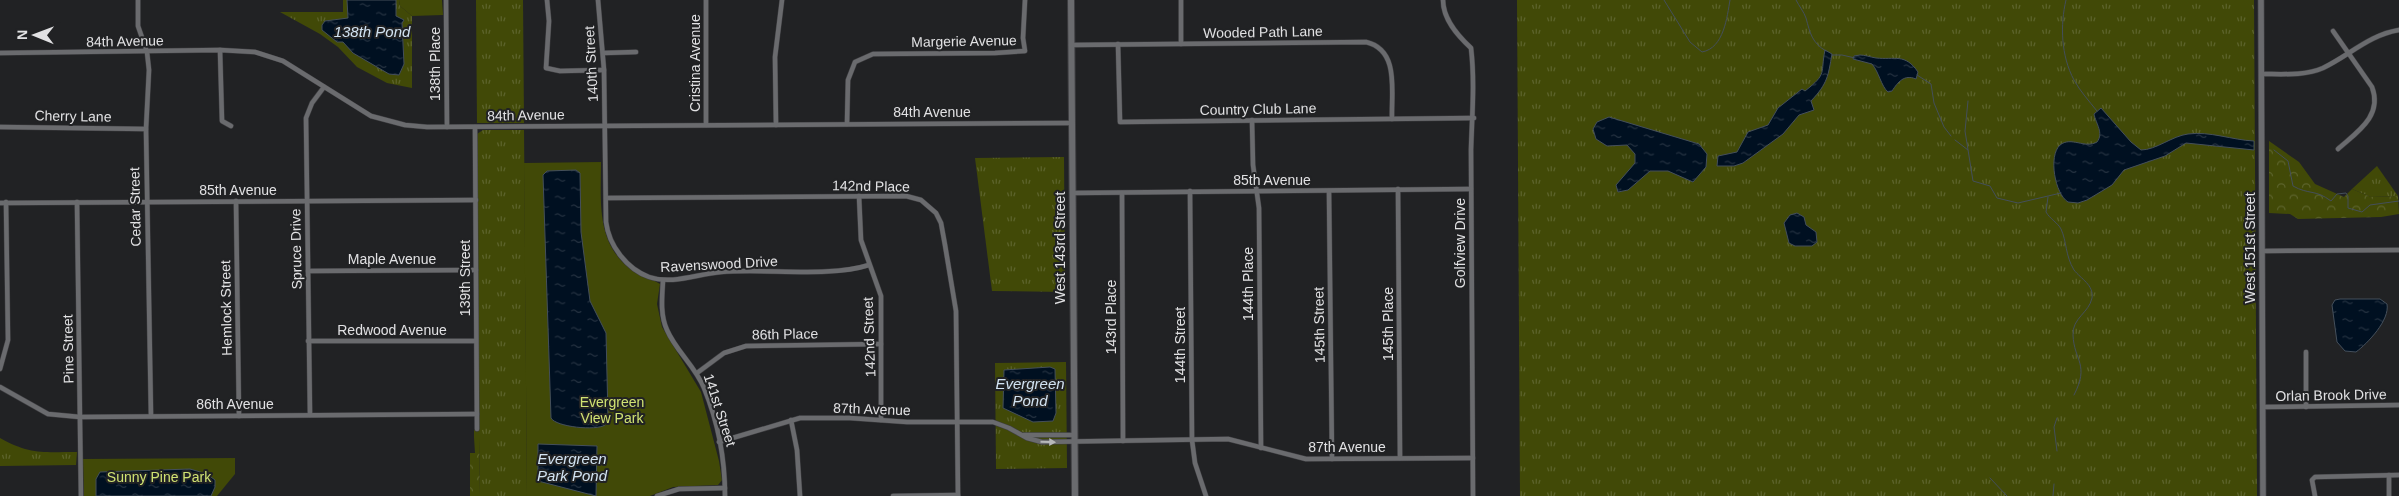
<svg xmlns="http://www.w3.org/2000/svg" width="2399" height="496" font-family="Arial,sans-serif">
	<defs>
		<pattern id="grass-tufts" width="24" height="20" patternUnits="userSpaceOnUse" patternTransform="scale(1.25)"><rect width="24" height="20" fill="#414907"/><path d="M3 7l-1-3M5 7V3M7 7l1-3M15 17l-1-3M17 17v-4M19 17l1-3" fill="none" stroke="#5c632b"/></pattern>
		<pattern id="forest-crowns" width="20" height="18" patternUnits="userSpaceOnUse" patternTransform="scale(1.25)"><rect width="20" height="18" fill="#414907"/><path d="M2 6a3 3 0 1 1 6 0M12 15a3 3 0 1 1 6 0" fill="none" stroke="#5c632b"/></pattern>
		<pattern id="water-ripples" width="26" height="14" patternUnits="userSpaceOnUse" patternTransform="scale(1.25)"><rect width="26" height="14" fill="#001021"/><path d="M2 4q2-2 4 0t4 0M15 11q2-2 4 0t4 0" fill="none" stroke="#253241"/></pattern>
	</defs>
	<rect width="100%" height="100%" fill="#212224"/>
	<g fill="url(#grass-tufts)">
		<polygon points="343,0 347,0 348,18 344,19 337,42 343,42 353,53 394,75 399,75 404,64 403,35 402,23 396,16 396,0 399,0 400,6 412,16 412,88 387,83 357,67 338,47 320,34 280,12 343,12"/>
		<polygon points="476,0 523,0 524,123 477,123"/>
		<polygon points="1517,0 2254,0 2257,496 1520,496"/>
		<polygon points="483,130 524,130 527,496 480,496 479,437 474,437 474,430 479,429 477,134"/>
		<polygon points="1064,157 1065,292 992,291 975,158"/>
		<polygon points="2377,166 2398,196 2371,197 2352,189"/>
		<polygon points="1066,362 1067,468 996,469 995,363"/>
		<path d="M0,438C30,455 43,452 77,452L76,465L0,466Z"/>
	</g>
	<g fill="url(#forest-crowns)">
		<polygon points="2269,141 2299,162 2315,184 2344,197 2352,189 2371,197 2398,196 2399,214 2381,217 2298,219 2290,214 2269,213"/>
		<polygon points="474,437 479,437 480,496 470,496 470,453 475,453"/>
	</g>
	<g fill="#414907">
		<polygon points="399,0 442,0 443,15 412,16 400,6"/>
		<path d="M601,162C601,201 596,241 629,268C638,276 650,277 660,284L657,304L662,327L701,392L719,461L722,480L718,485L673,487L650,496H527L524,163Z"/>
		<polygon points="235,458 235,474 217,496 84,496 83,459"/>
	</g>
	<g fill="url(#water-ripples)" stroke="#444f5b">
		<polygon points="347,0 396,0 396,16 404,20 402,23 404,64 399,75 389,74 353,53 343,42 337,42 322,30 322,25 325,21 348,18"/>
		<path d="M1825,50L1832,54C1828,76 1828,83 1811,101L1814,110L1799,115L1783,134L1743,163L1734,166H1717L1718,156L1737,152L1748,132L1768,125L1778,108L1802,89L1805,91C1828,73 1820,74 1825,50Z"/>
		<path d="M1860,55C1865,55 1870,57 1876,58C1895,60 1905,53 1918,72L1916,79C1904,74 1898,82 1892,91L1888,92C1881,86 1879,72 1872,64L1853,59L1854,56Z"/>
		<path d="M2101,108L2131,142L2141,150C2156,150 2172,136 2188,134C2210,131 2232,140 2254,141V150L2186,143L2165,156L2124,170L2112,185L2087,200L2078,203L2068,202C2055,194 2048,156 2060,145C2071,136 2085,149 2097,142C2104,133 2096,124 2094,114Z"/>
		<polygon points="1609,117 1699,144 1707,154 1706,167 1693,182 1668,171 1650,171 1628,190 1618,192 1616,185 1635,163 1635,154 1627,145 1607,146 1596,139 1593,129 1597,122"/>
		<path d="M576,170L580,173L581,232L590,301L606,333L608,418L605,425C596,431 556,427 551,418L543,175L547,171Z"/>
		<polygon points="1797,213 1804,217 1806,225 1816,232 1817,242 1812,246 1795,246 1789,243 1784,223 1790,215"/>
		<path d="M2340,299H2380L2387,304C2390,320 2368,343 2356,352L2345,351L2337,342L2332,305L2335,300Z"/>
		<polygon points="1050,367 1055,369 1056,413 1053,421 1033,422 1003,408 1004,370"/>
		<polygon points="538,444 597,446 596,496 538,481"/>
		<polygon points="190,469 207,474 215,480 215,487 211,496 96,496 96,479 100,472"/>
	</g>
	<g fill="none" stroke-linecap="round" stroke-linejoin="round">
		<g stroke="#444f5b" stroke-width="1">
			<path d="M1664,0L1690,42L1702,52C1724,48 1727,17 1730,0"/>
			<path d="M1796,0C1799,6 1804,12 1806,18C1810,33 1812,43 1826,51"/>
			<path d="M2066,0C2060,25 2061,56 2074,80C2080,91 2089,101 2097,111"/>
			<polyline points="1832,55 1842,55 1855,58"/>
			<polyline points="1917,75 1931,84 1934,103 1944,127 1951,136"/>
			<polyline points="1968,101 1965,131 1973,181 1990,186 1997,198 2018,203 2061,193"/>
			<polyline points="1955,140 1968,150"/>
			<path d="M2274,150L2288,161L2293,186C2309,195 2315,189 2331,201L2337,194L2346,193L2348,196V208L2362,212L2370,205L2399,201"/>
			<path d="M2048,197L2046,212C2050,219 2058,223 2061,229C2067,242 2065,255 2074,270C2081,279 2094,285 2092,298C2089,313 2072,318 2073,335C2074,361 2090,364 2074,395"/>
			<polyline points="2057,418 2054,427 2057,451"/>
			<polyline points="1990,478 2007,496"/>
			<polyline points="2053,496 2054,484"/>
		</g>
		<defs>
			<g id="minor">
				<polyline points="138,0 138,26 147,52 149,70 146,129 151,416"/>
				<polyline points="446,0 447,127"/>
				<polyline points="547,0 549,21 546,68 560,71 604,70"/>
				<path d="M598,0L604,70L606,222C609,246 627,269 649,277C672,285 697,274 721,272C766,268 828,278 869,265"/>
				<polyline points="706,0 706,125"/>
				<polyline points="1181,0 1181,44"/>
				<path d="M1443,0C1443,19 1457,35 1471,48C1475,82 1472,116 1471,150L1473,496"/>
				<path d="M2333,31L2372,87C2383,116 2357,132 2338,149"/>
				<polyline points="1118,44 1120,122 1474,118"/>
				<path d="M1071,45L1366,42C1400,50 1391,92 1392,119"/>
				<polyline points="220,50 222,121 231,126"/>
				<polyline points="0,53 220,50 255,52 283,61 371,116 405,125 427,127 1072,123"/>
				<polyline points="603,53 636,52"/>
				<path d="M2262,74C2281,74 2305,76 2323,68C2350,55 2369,35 2399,30"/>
				<polyline points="1252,120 1253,165 1259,208 1261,448"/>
				<polyline points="847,124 848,80 855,62 873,54 995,53 1025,51 1023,38 1025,0"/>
				<polyline points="776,125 775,57 782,0"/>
				<polyline points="0,127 146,129"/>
				<polyline points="475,127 477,429"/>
				<polyline points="1398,189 1400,458"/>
				<polyline points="1190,191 1192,440 1195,463 1206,496"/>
				<polyline points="1329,191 1332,459"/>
				<polyline points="1072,193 1471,189"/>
				<polyline points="1122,193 1123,441"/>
				<polyline points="859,196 861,240 881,296 881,420"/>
				<polyline points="606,198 906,196 921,200 936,213 941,223 945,245 956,311 958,496"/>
				<polyline points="236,201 239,416"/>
				<polyline points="77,202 81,496"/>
				<polyline points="0,203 476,200"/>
				<polyline points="2263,251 2399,250"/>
				<polyline points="308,271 476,270"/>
				<path d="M663,281C662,297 660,315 667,330C676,351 695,366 704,388C718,422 725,460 725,496"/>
				<polyline points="308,341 476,341"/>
				<polyline points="2306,352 2306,407"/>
				<polyline points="0,369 8,340 6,202"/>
				<polyline points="697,373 724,353 746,346 881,344"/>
				<polyline points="0,387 48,414 80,417 477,414"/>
				<polyline points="2263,407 2399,405"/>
				<polyline points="310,415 306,118 312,103 324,87"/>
				<polyline points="791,420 797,450 800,496"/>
				<polyline points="1024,435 1074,435"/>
				<polyline points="719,442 800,418 850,418 907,422 993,422 1009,428 1027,438 1042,442 1228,439 1306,459 1473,458"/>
				<polyline points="2389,475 2389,496"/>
				<polyline points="657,496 679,489 725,488"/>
				<polyline points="893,496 958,495"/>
				<polyline points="2315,496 2312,480 2315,477 2399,475"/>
			</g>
			<polyline id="tertiary" points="2261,0 2263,496"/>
			<polyline id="secondary" points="1071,0 1075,496"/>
		</defs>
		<use href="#minor" stroke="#3e3e41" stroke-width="5.5"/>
		<use href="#tertiary" stroke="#3e3e41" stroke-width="7"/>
		<use href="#secondary" stroke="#3e3e41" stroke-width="8"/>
		<use href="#minor" stroke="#6a6b6e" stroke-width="4.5"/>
		<use href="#tertiary" stroke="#6a6b6e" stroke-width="5.5"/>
		<use href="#secondary" stroke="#6a6b6e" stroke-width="6"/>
	</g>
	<defs><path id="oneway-solid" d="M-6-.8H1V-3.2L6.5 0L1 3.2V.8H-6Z" transform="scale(1.25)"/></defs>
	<use fill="#b7b8ba" href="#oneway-solid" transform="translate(1048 442) rotate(1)"/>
	<g text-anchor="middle" stroke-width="4" stroke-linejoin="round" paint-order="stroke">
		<g font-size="14" fill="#e1e1e3" stroke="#212224">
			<text transform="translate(1263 32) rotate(-1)" y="5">Wooded Path Lane</text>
			<text transform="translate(125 41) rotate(-1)" y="5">84th Avenue</text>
			<text transform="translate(964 41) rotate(-1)" y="5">Margerie Avenue</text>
			<text transform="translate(695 63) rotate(-90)" y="5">Cristina Avenue</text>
			<text transform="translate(435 64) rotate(-90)" y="5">138th Place</text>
			<text transform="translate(591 64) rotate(-93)" y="5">140th Street</text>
			<text transform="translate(1258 109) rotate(-1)" y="5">Country Club Lane</text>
			<text x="932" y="117">84th Avenue</text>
			<text transform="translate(526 115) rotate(-1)" y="5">84th Avenue</text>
			<text transform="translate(73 116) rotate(1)" y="5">Cherry Lane</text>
			<text x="1272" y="185">85th Avenue</text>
			<text transform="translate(871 186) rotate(1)" y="5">142nd Place</text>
			<text x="238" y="195">85th Avenue</text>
			<text transform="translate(135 207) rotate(-91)" y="5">Cedar Street</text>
			<text transform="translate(1460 243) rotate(-90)" y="5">Golfview Drive</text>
			<text transform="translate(1060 248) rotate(-90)" y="5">West 143rd Street</text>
			<text transform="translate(2250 248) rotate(-90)" y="5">West 151st Street</text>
			<text transform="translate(296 249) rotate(-91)" y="5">Spruce Drive</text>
			<text x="392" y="264">Maple Avenue</text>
			<text transform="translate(719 264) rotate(-3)" y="5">Ravenswood Drive</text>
			<text transform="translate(465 278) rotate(-90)" y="5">139th Street</text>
			<text transform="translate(1248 284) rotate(-90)" y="5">144th Place</text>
			<text transform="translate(226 308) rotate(-91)" y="5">Hemlock Street</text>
			<text transform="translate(1111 317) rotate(-90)" y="5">143rd Place</text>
			<text transform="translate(1388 324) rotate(-90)" y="5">145th Place</text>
			<text transform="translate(1319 325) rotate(-91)" y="5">145th Street</text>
			<text x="392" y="335">Redwood Avenue</text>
			<text transform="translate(785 334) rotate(-1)" y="5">86th Place</text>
			<text transform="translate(869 337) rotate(-92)" y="5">142nd Street</text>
			<text transform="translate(1180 345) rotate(-90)" y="5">144th Street</text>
			<text transform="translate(68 349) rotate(-91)" y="5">Pine Street</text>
			<text transform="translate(2331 395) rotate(-1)" y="5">Orlan Brook Drive</text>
			<text x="235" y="409">86th Avenue</text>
			<text transform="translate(872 409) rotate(2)" y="5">87th Avenue</text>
			<text transform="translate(720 410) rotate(72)" y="5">141st Street</text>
			<text x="1347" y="452">87th Avenue</text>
		</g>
		<g font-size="14" fill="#d0e273" stroke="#212224">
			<text x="612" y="407">Evergreen<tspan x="612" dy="16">View Park</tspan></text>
			<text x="159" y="482">Sunny Pine Park</text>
		</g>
		<g font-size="15" font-style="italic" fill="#d2e3f2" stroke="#212224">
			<text x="372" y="37">138th Pond</text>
			<text x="1030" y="389">Evergreen<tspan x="1030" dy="17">Pond</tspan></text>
			<text x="572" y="464">Evergreen<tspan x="572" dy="17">Park Pond</tspan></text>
		</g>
	</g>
	<g transform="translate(35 35) rotate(271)" stroke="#212224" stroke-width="4" paint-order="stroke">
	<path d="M0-4L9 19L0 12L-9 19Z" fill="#e1e1e3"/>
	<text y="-8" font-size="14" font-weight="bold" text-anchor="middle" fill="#e1e1e3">N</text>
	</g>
</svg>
